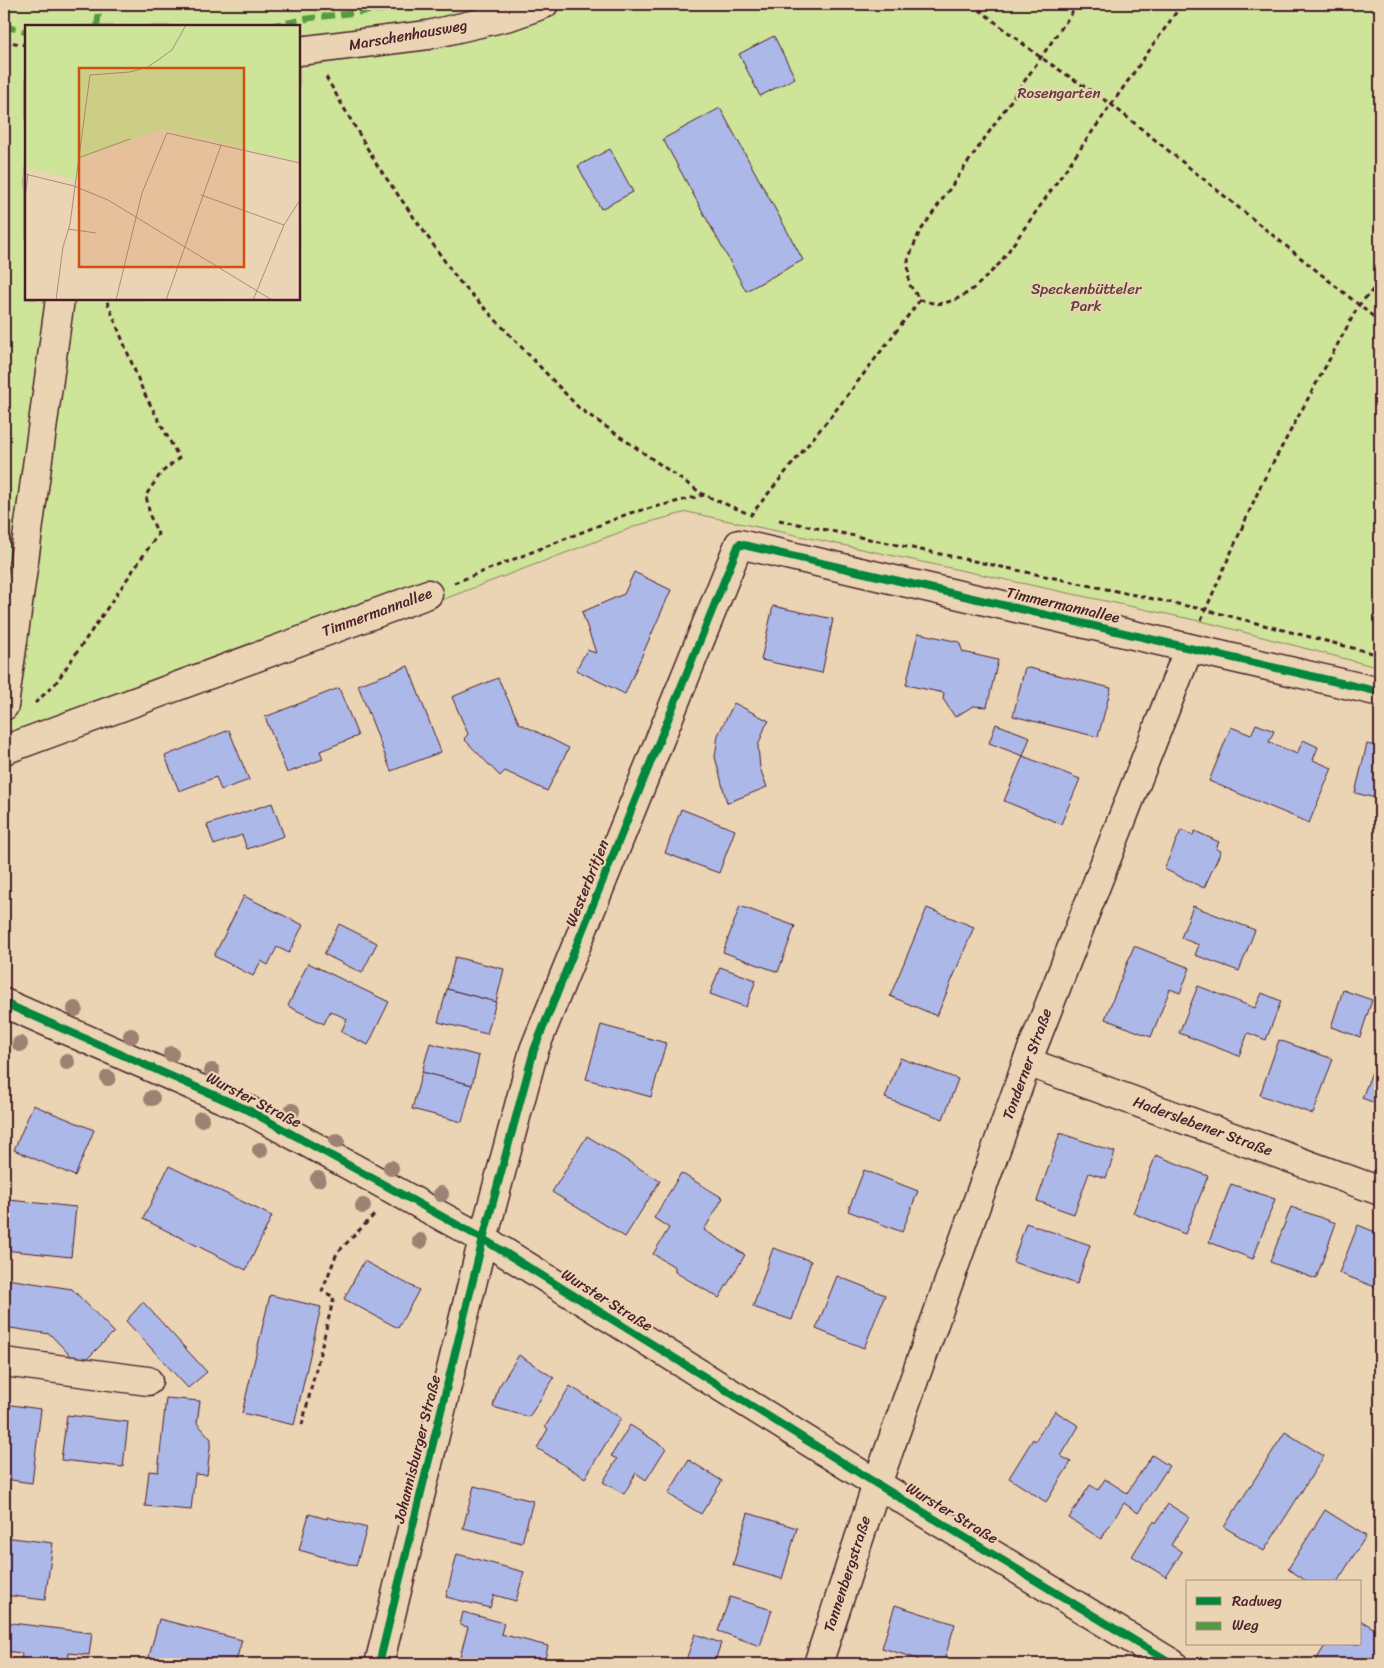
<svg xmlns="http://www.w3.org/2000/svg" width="1384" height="1668" font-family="Sriracha,sans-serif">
	<rect width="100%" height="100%" fill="#ead4b3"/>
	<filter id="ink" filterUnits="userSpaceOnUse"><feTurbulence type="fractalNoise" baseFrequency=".02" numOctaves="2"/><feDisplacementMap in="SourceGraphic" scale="10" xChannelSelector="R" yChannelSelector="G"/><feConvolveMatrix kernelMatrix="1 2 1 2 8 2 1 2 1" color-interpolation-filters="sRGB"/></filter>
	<g filter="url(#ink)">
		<path fill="#cde499" stroke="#8c8262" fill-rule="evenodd" d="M4,4H1380V668L1209,623L687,512L639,525L7,765L4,787ZM26,26H299V299H26Z"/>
		<g fill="#acb8e8" stroke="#4a1f2b">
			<polygon points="774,36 795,78 760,96 739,54"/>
			<polygon points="720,108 803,260 746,291 663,139"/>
			<polygon points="610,149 633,192 601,209 578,166"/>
			<polygon points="634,572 671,590 625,694 576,670 587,650 596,653 582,612 624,594"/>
			<polygon points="773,606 833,619 822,673 761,660"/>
			<polygon points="918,633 959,642 963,652 998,660 987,707 973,706 955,717 943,699 944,693 906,685"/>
			<polygon points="408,666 441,752 391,771 358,685"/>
			<polygon points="1025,667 1111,688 1098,737 1013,716"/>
			<polygon points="498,678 519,723 569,748 547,791 505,771 500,776 464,739 468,734 452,697"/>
			<polygon points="339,688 358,736 320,751 323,759 287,773 265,717"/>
			<polygon points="734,703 769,721 765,727 758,746 760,768 767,787 727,803 715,757 718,735"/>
			<polygon points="996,724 1030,737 1023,756 989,743"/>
			<polygon points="1256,724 1274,731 1269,742 1297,754 1303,740 1318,747 1313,760 1332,768 1309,823 1209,781 1231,727 1251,735"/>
			<polygon points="229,730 249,780 221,790 216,777 179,791 165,756"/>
			<polygon points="1367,744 1380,747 1380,799 1355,793"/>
			<polygon points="1023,756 1080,779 1061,824 1004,801"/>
			<polygon points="272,803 284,836 247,849 242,835 214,845 207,825"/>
			<polygon points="681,809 735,830 719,873 665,853"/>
			<polygon points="1181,830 1193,835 1195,831 1219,842 1216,849 1221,851 1204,888 1164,869"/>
			<polygon points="244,896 303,925 289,953 277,947 268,965 261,961 253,976 214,956"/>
			<polygon points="740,906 795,926 778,972 723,952"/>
			<polygon points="1193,906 1255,930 1239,971 1195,955 1199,945 1181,938"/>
			<polygon points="927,908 974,927 937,1016 890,996"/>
			<polygon points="339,924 377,943 362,973 324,954"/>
			<polygon points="1134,946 1190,968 1180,993 1170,989 1151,1037 1105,1019"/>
			<polygon points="455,957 504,969 496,1002 447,989"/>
			<polygon points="308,963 389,1002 368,1045 341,1032 347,1019 330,1011 324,1024 288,1006"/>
			<polygon points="720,967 756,980 746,1007 710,994"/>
			<polygon points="1198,986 1255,1008 1262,993 1281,1001 1266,1040 1248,1033 1239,1056 1179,1033"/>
			<polygon points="447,989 496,1002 487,1034 438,1022"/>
			<polygon points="1343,990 1372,1000 1360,1037 1331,1027"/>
			<polygon points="601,1025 666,1043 651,1097 586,1079"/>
			<polygon points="1279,1040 1333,1059 1313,1114 1260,1095"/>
			<polygon points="430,1043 479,1056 472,1085 422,1072"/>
			<polygon points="1380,1051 1380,1105 1362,1098"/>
			<polygon points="900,1058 958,1079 943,1119 885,1098"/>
			<polygon points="422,1072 472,1085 462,1122 412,1109"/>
			<polygon points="33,1105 94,1130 75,1176 14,1150"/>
			<polygon points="1060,1133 1115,1152 1106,1178 1089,1173 1074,1214 1037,1201"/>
			<polygon points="587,1136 660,1181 625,1237 552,1192"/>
			<polygon points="1156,1155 1208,1176 1185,1234 1133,1213"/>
			<polygon points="169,1166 272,1216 246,1270 143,1219"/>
			<polygon points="864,1170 918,1191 902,1232 848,1211"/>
			<polygon points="681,1173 723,1198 704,1230 745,1255 719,1298 675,1272 675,1267 653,1254 669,1228 654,1218"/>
			<polygon points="1231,1184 1275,1199 1253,1259 1209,1242"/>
			<polygon points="9,1200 76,1207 71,1257 4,1250"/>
			<polygon points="1291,1207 1336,1223 1316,1279 1270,1262"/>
			<polygon points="1026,1223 1090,1245 1077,1284 1013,1262"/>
			<polygon points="1358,1225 1380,1234 1380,1289 1339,1273"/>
			<polygon points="773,1248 811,1261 792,1320 753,1307"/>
			<polygon points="364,1261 419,1290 398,1328 344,1299"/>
			<polygon points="837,1276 885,1295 864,1348 816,1329"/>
			<polygon points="7,1279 72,1289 114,1332 80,1366 50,1334 4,1327 4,1300"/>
			<polygon points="270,1295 321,1307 294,1425 242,1413"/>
			<polygon points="143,1302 207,1372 188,1388 126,1321"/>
			<polygon points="519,1355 554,1378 529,1417 493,1407 498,1388"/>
			<polygon points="570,1386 621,1418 585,1478 537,1448 548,1429 545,1427"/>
			<polygon points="166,1398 200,1401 197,1423 211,1439 207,1475 195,1474 191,1510 145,1506 149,1471 158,1472"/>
			<polygon points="4,1404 41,1409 32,1483 4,1479"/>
			<polygon points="1055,1411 1079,1426 1061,1456 1071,1462 1046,1502 1009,1478 1033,1439 1035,1441"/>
			<polygon points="67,1415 128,1422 123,1467 61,1460"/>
			<polygon points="630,1425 666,1448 646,1480 636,1473 624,1494 603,1482 617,1459 611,1456"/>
			<polygon points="1285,1432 1324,1456 1264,1551 1224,1527"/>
			<polygon points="1152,1455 1169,1466 1138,1513 1124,1503 1101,1539 1069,1518 1090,1485 1098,1490 1105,1479 1127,1493"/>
			<polygon points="689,1460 722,1481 701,1514 668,1494"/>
			<polygon points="474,1486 533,1501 522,1543 463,1528"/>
			<polygon points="1168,1504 1189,1517 1171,1545 1182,1552 1166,1577 1132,1556 1154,1521 1156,1523"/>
			<polygon points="1325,1510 1366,1536 1337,1582 1308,1582 1288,1569"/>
			<polygon points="748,1513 797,1528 782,1579 733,1565"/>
			<polygon points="309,1514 327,1519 327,1517 367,1528 356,1566 299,1550"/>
			<polygon points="4,1537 53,1543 45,1600 4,1595"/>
			<polygon points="457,1554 524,1572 516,1601 494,1595 490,1608 446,1597"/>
			<polygon points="730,1597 772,1610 760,1646 718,1631"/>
			<polygon points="895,1605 955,1624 943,1664 916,1664 918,1659 882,1648"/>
			<polygon points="463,1612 504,1623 501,1634 548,1646 544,1664 458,1664 468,1627 460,1625"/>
			<polygon points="159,1619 242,1640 235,1664 147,1664"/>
			<polygon points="1360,1620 1380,1632 1380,1664 1319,1664 1315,1662 1326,1644 1360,1644"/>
			<polygon points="4,1622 92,1633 89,1655 69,1653 68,1664 21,1663 22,1653 4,1651"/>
			<polygon points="695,1634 721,1643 714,1664 685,1663"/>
		</g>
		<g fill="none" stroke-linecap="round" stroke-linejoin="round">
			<defs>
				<g id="minor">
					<polyline points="299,51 428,35 510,16 544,4"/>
					<polyline points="4,706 60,299"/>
					<polyline points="4,750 428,594"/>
					<polyline points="4,1003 248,1110 483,1239 877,1484 1173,1664"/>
					<polyline points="1027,1062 1380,1191"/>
					<polyline points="4,1362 148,1381"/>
					<polyline points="379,1664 483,1239 534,1050 739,544 1380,692"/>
					<polyline points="818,1664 877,1484 1027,1062 1189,648"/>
				</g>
			</defs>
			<use href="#minor" stroke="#4a1f2b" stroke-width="31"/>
			<g stroke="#4a1f2b" stroke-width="3" stroke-dasharray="5 4" stroke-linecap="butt">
				<polyline points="972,4 1040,57 1112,105 1380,322"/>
				<path d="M1078,4L919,233L908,260L909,284L920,300C927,301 936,305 943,303C967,299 984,279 1000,263L1182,4"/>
				<polyline points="4,41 26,45"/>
				<polyline points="326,77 377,165 458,280 579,408 704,495"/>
				<polyline points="750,516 840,405 920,300"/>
				<polyline points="779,520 1206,610 1380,655"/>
				<polyline points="454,583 630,513 704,495 749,514"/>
				<polyline points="1201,620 1261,485 1359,305 1380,282"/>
				<polyline points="35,703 55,684 158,534 150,516 146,495 161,473 179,458 143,391 106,299"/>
				<polyline points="302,1425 334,1297 322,1291 337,1253 375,1214"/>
			</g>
			<use href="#minor" stroke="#ead4b3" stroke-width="28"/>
			<g stroke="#559a41" stroke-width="6" stroke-dasharray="12 6" stroke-linecap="butt">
				<polyline points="4,26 26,32"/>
				<polyline points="97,26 100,4"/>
				<polyline points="269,26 311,18 429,4"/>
				<polyline points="4,1021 6,1004"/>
			</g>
			<defs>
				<g id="cycleway">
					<polyline points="4,1003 248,1110 483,1239 877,1484 1173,1664"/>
					<polyline points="379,1664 483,1239 534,1050 739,544 1380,692"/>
				</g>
			</defs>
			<use href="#cycleway" stroke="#ead4b3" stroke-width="11"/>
			<use href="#cycleway" stroke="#00873e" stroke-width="8"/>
		</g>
		<g fill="#9d8172">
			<circle cx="75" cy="1009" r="8"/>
			<circle cx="131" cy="1036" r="8"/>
			<circle cx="20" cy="1044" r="8"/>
			<circle cx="171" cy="1054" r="8"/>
			<circle cx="67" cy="1062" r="8"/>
			<circle cx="212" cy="1071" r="8"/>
			<circle cx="108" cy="1078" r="8"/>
			<circle cx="152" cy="1098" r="8"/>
			<circle cx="292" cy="1111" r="8"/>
			<circle cx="201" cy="1119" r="8"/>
			<circle cx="337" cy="1141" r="8"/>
			<circle cx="260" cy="1150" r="8"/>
			<circle cx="391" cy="1168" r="8"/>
			<circle cx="318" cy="1179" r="8"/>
			<circle cx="441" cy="1194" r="8"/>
			<circle cx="363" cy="1206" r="8"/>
			<circle cx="420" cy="1241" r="8"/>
		</g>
	</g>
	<g text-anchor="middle" stroke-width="4.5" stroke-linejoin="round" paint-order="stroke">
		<g font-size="15" fill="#4a1f2b" stroke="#ead4b3">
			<text transform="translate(408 35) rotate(-10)" y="5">Marschenhausweg</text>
			<text transform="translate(1063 605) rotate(13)" y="5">Timmermannallee</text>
			<text transform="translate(377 612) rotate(-20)" y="5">Timmermannallee</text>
			<text transform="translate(587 883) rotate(-68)" y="5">Westerbritjen</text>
			<text transform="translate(1027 1064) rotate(-70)" y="5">Tonderner Straße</text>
			<text transform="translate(254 1100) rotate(27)" y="5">Wurster Straße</text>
			<text transform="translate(1203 1126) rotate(20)" y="5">Haderslebener Straße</text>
			<text transform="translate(607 1300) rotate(32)" y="5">Wurster Straße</text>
			<text transform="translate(417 1449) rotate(-76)" y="5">Johannisburger Straße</text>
			<text transform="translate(952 1513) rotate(31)" y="5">Wurster Straße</text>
			<text transform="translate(847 1574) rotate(-72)" y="5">Tannenbergstraße</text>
		</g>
		<g font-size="15" fill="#5e3d3c" stroke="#ead4b3">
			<text x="1059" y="98">Rosengarten</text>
			<text x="1086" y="294">Speckenbütteler<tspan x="1086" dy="17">Park</tspan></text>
		</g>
	</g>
	<g transform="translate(25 25)">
		<rect width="275" height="275" fill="#ead4b3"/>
		<path d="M0,0H275V137L136,104L55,134L51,155L0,142Z" fill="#cde499"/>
		<path fill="none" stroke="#aa8c7d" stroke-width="1" d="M53,133L105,114M0,149L49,161L83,175L247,275M176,170L259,200M0,174L3,149M43,204L71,208M0,275H77M31,275L38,222L45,199L65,50L105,47L123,42L147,25L161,0M91,275L117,168L142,108L275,138M141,275L196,120M228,275L259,200L275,175"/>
		<path fill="#d05011" fill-opacity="0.15" stroke="#d05011" stroke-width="2.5" d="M54,43H219V242H54Z"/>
		<rect width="275" height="275" fill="none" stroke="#4a1f2b" stroke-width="2.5"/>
	</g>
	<rect width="1384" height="1668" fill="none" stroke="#ead4b3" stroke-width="20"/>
	<rect x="10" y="10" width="1364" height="1648" fill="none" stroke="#4a1f2b" stroke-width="2" filter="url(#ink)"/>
	<rect x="1186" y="1580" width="175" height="65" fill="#ead4b3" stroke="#aa8c7d"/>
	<rect x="1196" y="1597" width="25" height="8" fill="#00873e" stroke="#aa8c7d"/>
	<text x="1232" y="1606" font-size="15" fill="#4a1f2b">Radweg</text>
	<rect x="1196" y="1622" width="25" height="8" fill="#559a41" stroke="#aa8c7d"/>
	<text x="1232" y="1630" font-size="15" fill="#4a1f2b">Weg</text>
</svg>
